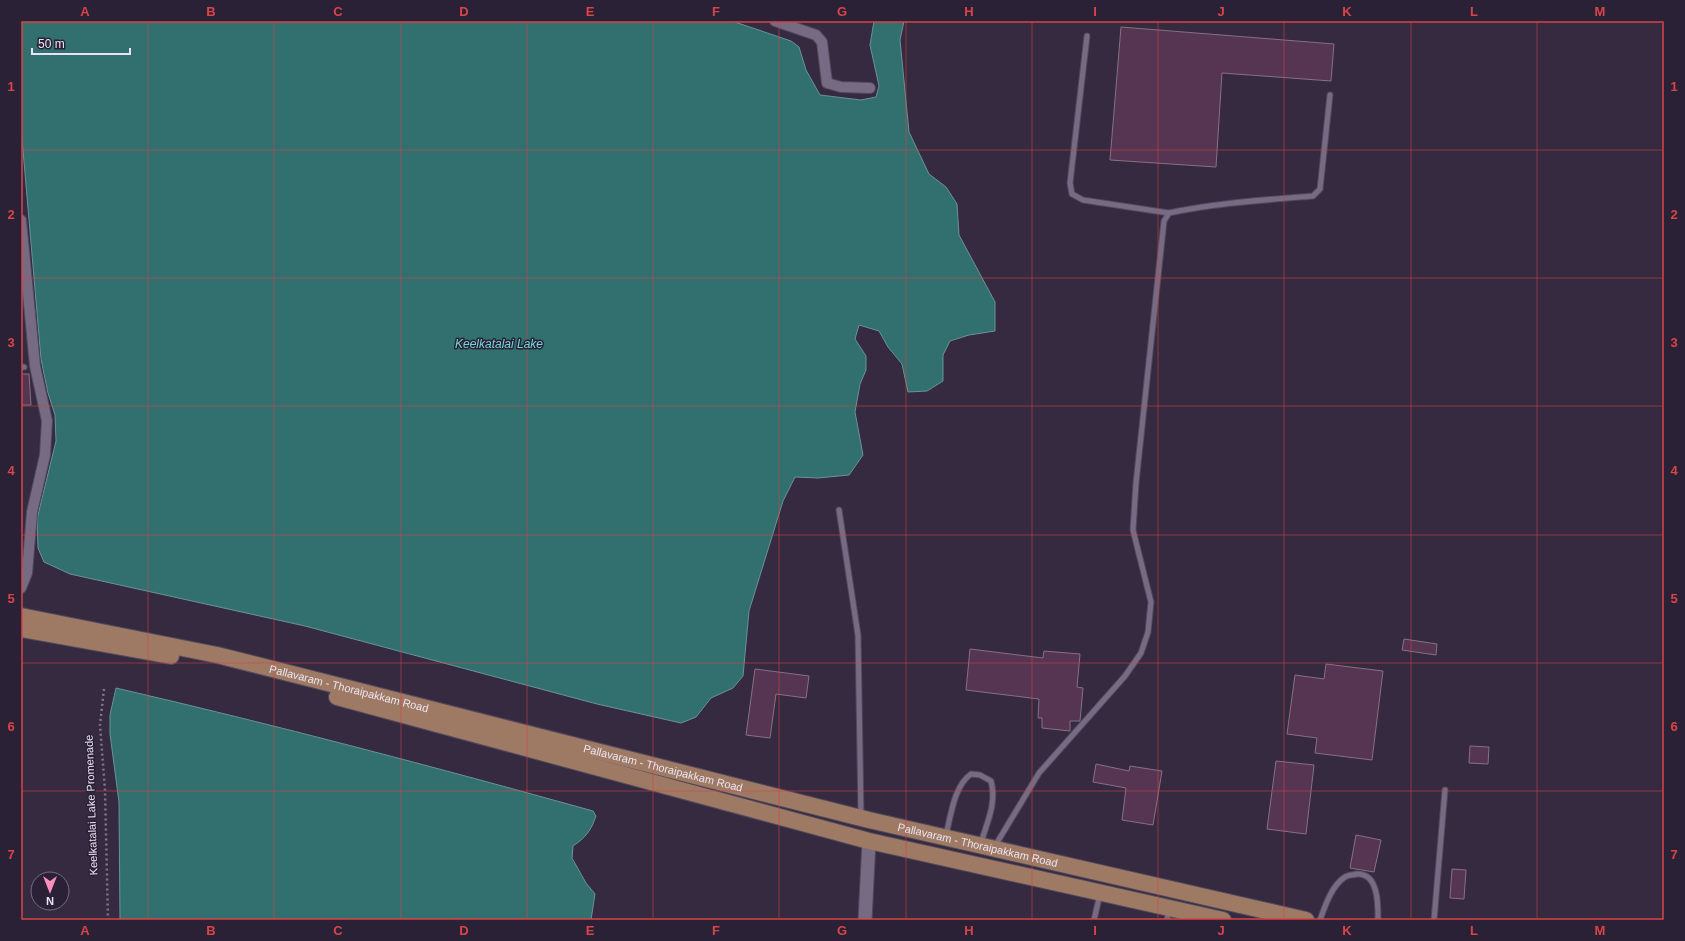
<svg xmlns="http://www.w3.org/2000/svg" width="1685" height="941" font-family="Arial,sans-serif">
	<rect width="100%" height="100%" fill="#352a40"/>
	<g fill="#327070" stroke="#699397">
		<polygon points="21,21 732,21 791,41 799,47 806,70 820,95 861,100 876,97 879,86 870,45 874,21 904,21 900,40 909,132 929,174 946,187 957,204 959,235 995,302 995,331 969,335 950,341 943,355 943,381 927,391 908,392 902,364 888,347 879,331 859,325 855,339 866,356 866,370 860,384 855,412 863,455 849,475 818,478 795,477 783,501 749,611 743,676 733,688 711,698 696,717 681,723 597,704 305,626 70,574 44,562 38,548 37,519 56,441 55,415 48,393 41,359 21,127"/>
		<path d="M116,688C276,725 435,767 593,811L596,816C591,831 585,838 573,846L572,858L586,883L595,894L591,920H120L119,802L110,734V715Z"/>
	</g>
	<g fill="#553551" stroke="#887084">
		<polygon points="1121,27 1334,44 1331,81 1222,73 1216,167 1110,160"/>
		<polygon points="21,374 29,374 31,405 21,405"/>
		<polygon points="1404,639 1437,644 1436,655 1402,650"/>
		<polygon points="970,649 1043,658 1044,651 1080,654 1077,687 1083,688 1080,721 1070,721 1070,731 1042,728 1042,718 1038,718 1039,699 966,690"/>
		<polygon points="1326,664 1383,671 1372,760 1315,753 1317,738 1287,734 1295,675 1324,679"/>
		<polygon points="755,669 809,676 806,698 776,694 770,738 746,735"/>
		<polygon points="1470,746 1489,747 1488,764 1469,763"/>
		<polygon points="1276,761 1314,765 1306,834 1267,829"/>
		<polygon points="1096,764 1129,771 1130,766 1162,771 1153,825 1122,820 1126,788 1093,782"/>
		<polygon points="1356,835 1381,840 1374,872 1350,868"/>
		<polygon points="1452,869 1466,870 1464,899 1450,898"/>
	</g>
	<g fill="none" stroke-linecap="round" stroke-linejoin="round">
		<defs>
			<g id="service">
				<polyline points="1087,36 1070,183 1072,194 1083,200 1169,213"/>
				<polyline points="21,367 24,367"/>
				<polyline points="839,510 858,635 861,815"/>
				<path d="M946,835C951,815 954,786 971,774L980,775L991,781C997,803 987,822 981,843"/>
				<path d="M995,846L1039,773L1125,676L1141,653L1148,632L1151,602L1133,530L1136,483L1164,221L1169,213C1216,203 1265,200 1313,196L1320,189L1330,95"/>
				<polyline points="1094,920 1100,894"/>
				<polyline points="1167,920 1169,909"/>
				<path d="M1320,920C1325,906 1332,885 1345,877C1348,875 1353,875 1357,874C1379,873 1378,906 1378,920"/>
				<polyline points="1434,920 1445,790"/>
			</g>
			<g id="minor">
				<polyline points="775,21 816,35 822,42 827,83 841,87 870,88"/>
				<polyline points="21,220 35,366 47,421 45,455 32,512 27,573 21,588"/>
			</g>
			<polyline id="tertiary" points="865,920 869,841"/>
			<g id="primary">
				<path id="s1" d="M21,616L217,655L869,820L1306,920"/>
				<polyline points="21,629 171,656"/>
				<polyline points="337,697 869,841 1223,920"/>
			</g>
		</defs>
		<use href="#service" stroke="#52495c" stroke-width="7"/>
		<use href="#minor" stroke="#52495c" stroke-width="12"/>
		<use href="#tertiary" stroke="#52495c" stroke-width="15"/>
		<use href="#primary" stroke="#52495c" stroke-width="18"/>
		<polyline stroke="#80778a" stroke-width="2.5" stroke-dasharray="2 3" stroke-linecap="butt" points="104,689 100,725 105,790 108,920"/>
		<use href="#service" stroke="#776b84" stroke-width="5"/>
		<use href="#minor" stroke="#776b84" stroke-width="10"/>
		<use href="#tertiary" stroke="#776b84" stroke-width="13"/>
		<use href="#primary" stroke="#9e7a64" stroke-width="16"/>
	</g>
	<path fill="none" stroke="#d94446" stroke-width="1" stroke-opacity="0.55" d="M148,21V920M274,21V920M401,21V920M527,21V920M653,21V920M779,21V920M906,21V920M1032,21V920M1158,21V920M1284,21V920M1411,21V920M1537,21V920M21,150H1664M21,278H1664M21,406H1664M21,535H1664M21,663H1664M21,791H1664"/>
	<g text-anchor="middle" stroke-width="3" stroke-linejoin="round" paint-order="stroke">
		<g font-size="11" fill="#eae4f2" stroke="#2b2136">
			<text dy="4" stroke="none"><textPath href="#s1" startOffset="336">Pallavaram - Thoraipakkam Road</textPath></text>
			<text dy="4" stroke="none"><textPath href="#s1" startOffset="660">Pallavaram - Thoraipakkam Road</textPath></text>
			<text transform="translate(91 805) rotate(-92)" y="4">Keelkatalai Lake Promenade</text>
			<text dy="4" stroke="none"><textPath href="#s1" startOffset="984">Pallavaram - Thoraipakkam Road</textPath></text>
		</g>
		<g font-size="12" font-style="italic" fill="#74d7d7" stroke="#2b2136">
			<text x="499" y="348">Keelkatalai Lake</text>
		</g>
	</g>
	<rect width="1685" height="941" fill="none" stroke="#2b2136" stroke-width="44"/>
	<g transform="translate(50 891) rotate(180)"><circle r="19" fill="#2b2136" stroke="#776f81"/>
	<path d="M0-3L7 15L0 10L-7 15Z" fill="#fe8ebb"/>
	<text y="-6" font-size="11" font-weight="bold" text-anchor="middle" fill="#eae4f2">N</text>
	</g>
	<path d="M32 48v6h98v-6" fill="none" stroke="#eae4f2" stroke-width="2"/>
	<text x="38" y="48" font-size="12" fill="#eae4f2" stroke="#2b2136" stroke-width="3" paint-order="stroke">50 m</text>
	<rect x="22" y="22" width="1641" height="897" fill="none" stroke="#d94446" stroke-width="1.5"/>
	<g font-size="13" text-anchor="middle" font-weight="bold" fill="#d94446">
		<text x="85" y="16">A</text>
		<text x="211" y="16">B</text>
		<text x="338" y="16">C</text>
		<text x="464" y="16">D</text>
		<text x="590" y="16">E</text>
		<text x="716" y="16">F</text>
		<text x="842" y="16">G</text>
		<text x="969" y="16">H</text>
		<text x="1095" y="16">I</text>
		<text x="1221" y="16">J</text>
		<text x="1347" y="16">K</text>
		<text x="1474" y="16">L</text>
		<text x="1600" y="16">M</text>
		<text x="11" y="91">1</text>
		<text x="1674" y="91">1</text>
		<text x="11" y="219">2</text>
		<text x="1674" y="219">2</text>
		<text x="11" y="347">3</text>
		<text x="1674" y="347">3</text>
		<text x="11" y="475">4</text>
		<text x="1674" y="475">4</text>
		<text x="11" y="603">5</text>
		<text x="1674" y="603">5</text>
		<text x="11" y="731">6</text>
		<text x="1674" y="731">6</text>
		<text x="11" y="859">7</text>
		<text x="1674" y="859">7</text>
		<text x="85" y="935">A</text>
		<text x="211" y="935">B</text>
		<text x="338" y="935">C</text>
		<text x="464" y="935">D</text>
		<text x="590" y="935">E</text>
		<text x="716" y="935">F</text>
		<text x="842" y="935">G</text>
		<text x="969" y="935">H</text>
		<text x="1095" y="935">I</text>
		<text x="1221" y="935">J</text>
		<text x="1347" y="935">K</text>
		<text x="1474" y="935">L</text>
		<text x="1600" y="935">M</text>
	</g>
</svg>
